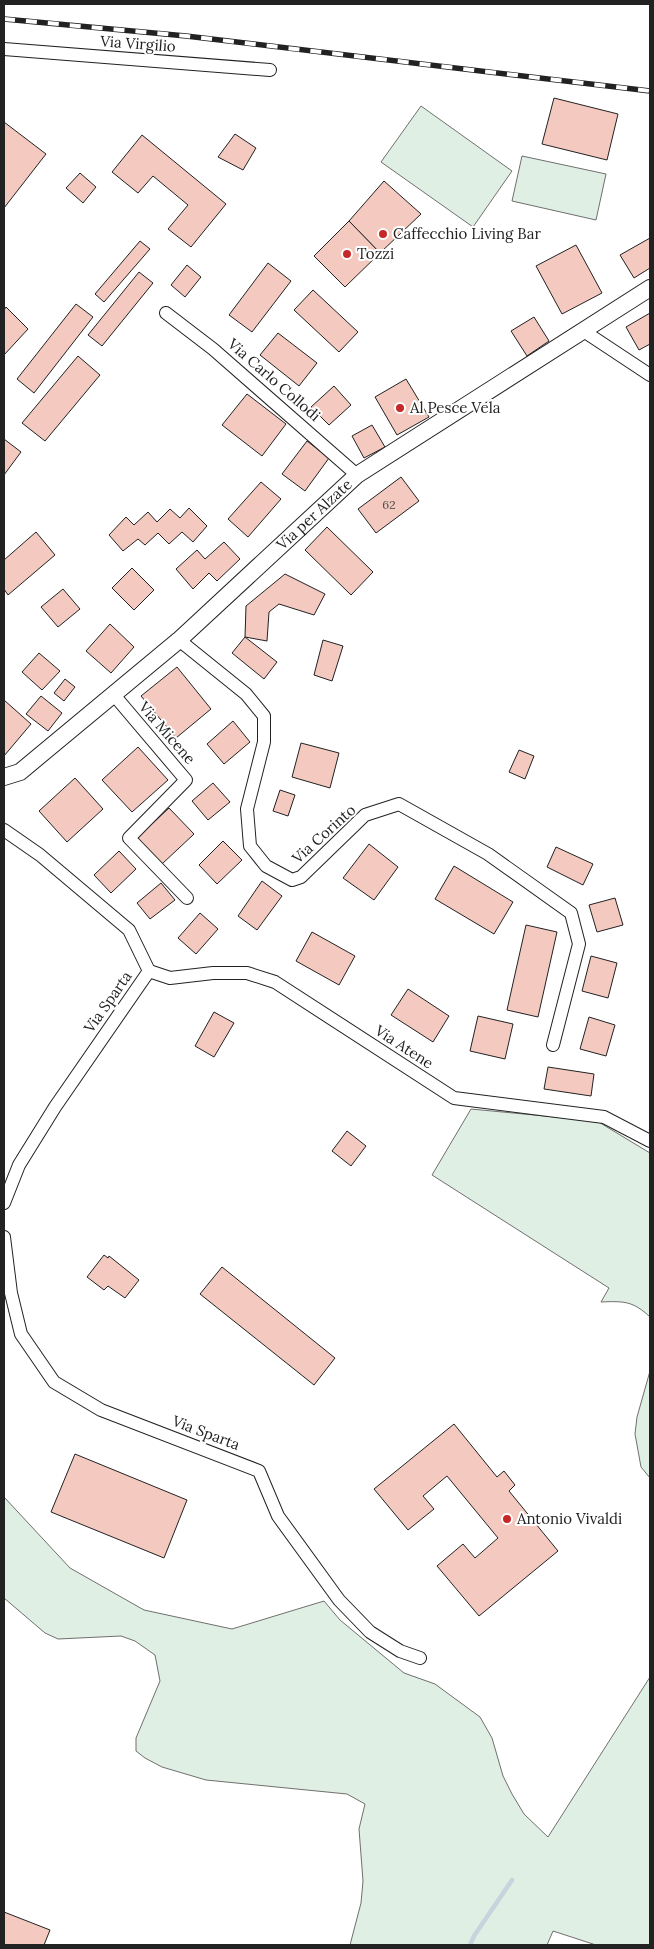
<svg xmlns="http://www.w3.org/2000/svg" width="654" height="1949" font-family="Lora,serif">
	<rect width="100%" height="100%" fill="#fff"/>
	<g fill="#e0efe3" stroke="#6f6f6f">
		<polygon points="421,106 512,171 473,227 381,162"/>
		<polygon points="522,156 606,174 596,220 512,201"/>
		<path d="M471,1109L597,1121L650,1153V1317C633,1301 624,1301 601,1302L609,1288L432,1175Z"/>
		<polygon points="650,1371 650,1478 641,1467 635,1434 637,1417"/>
		<polygon points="4,1497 70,1568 144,1610 232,1629 324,1601 340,1620 404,1673 435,1684 480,1717 492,1738 503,1776 512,1794 524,1814 548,1837 650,1677 650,1945 596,1945 553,1931 547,1945 350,1945 361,1903 363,1881 359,1829 365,1804 347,1794 206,1780 162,1767 145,1758 136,1751 136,1738 160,1681 155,1655 135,1641 121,1636 58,1639 45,1633 4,1598"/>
	</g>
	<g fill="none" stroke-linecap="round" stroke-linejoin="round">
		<polyline stroke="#c7d3dd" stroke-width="4.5" points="470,1945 474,1936 512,1880"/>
	</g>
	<g fill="#f3c9c0" stroke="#222">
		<polygon points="554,98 618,114 607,160 542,144"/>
		<polygon points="4,122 46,154 4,208"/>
		<polygon points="235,134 256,148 243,170 218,157"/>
		<polygon points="142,135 226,204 191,247 168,229 188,205 153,176 138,193 112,172"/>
		<polygon points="80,173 96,187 83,203 66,188"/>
		<polygon points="384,181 421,214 380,253 349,221"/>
		<polygon points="349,221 380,253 345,287 314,256"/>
		<polygon points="650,238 650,268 634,278 620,255"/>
		<polygon points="140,241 150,249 104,302 95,294"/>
		<polygon points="576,245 602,293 562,314 536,266"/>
		<polygon points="268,263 291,281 252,332 229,315"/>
		<polygon points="187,265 201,277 185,297 171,285"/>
		<polygon points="139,272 153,283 102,346 88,335"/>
		<polygon points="313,290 358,332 339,352 294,310"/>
		<polygon points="76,304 93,317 34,393 17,379"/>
		<polygon points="6,307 28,329 4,355 4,310"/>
		<polygon points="650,313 650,344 639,350 626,327"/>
		<polygon points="534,317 549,341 527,356 511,331"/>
		<polygon points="278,333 317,363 299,386 260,355"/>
		<polygon points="78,356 100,375 45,441 22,423"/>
		<polygon points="406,379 429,417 397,435 375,397"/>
		<polygon points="334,386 351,405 329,425 311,407"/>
		<polygon points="247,394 286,424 262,456 222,425"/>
		<polygon points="372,425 385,447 364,458 352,436"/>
		<polygon points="4,439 21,452 4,475"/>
		<polygon points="307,441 329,458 305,491 282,474"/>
		<polygon points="401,477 419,501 376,533 358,509"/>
		<polygon points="261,482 281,499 248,537 228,519"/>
		<polygon points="189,508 207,526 193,542 182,532 169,544 158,533 145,545 138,539 123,551 109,535 126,517 134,525 148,512 157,522 170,509 180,518"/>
		<polygon points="327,527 373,572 351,595 305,550"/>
		<polygon points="36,532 55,555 8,595 4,589 4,560"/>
		<polygon points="224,542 240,559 217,581 209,573 193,589 176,569 197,550 205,559"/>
		<polygon points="132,568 154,590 134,610 112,588"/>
		<polygon points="285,574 325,594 314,615 279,604 269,612 267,641 245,637 246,606"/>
		<polygon points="63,589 80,609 58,627 41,607"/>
		<polygon points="110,624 134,647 111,673 86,651"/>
		<polygon points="245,637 277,662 264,679 232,653"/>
		<polygon points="323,640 343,646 332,681 314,675"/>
		<polygon points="39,653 60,671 42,690 22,672"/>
		<polygon points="177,667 211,709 176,738 141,696"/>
		<polygon points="65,679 75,687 64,701 54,693"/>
		<polygon points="41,696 62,713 48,731 26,714"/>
		<polygon points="4,700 31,724 4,756"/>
		<polygon points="233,721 250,742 224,764 207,744"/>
		<polygon points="301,743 339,753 330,788 292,777"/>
		<polygon points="138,747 168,780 132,812 102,780"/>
		<polygon points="519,750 534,756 525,779 509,772"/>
		<polygon points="75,778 103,809 67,842 39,811"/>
		<polygon points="213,783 230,802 208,820 192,801"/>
		<polygon points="280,790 295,795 288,816 273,811"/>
		<polygon points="169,808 194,834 162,864 137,838"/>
		<polygon points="223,841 242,860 217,884 199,865"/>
		<polygon points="369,844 398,867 374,900 343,878"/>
		<polygon points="556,847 593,864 583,885 547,867"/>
		<polygon points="119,851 136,869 111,893 94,875"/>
		<polygon points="454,866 513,902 494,934 435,899"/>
		<polygon points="262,881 282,896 257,930 238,916"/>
		<polygon points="161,883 175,900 150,919 137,903"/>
		<polygon points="615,898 623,925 597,932 589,905"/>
		<polygon points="200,913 218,929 196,954 178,938"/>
		<polygon points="526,925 557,932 538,1017 507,1010"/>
		<polygon points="312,932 355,956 339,985 296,961"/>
		<polygon points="591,956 617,963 608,998 582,991"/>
		<polygon points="408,989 449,1016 433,1042 391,1015"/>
		<polygon points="214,1012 234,1023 214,1057 195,1046"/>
		<polygon points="478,1016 513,1024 505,1059 470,1051"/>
		<polygon points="589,1017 615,1025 606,1056 580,1049"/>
		<polygon points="548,1067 594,1074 591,1096 544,1089"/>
		<polygon points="347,1131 366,1146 351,1166 332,1151"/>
		<polygon points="104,1255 108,1258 109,1256 139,1280 125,1298 108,1286 104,1290 87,1277"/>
		<polygon points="222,1267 335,1358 314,1385 200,1294"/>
		<polygon points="454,1424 497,1477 504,1471 515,1485 509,1491 558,1551 479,1616 437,1566 463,1544 475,1558 498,1538 447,1476 423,1496 434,1509 408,1530 374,1489"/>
		<polygon points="75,1454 187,1500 164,1558 51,1512"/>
		<polygon points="4,1912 50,1930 44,1945 4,1945"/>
	</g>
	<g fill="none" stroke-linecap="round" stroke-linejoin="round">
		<defs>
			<g id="minor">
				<polyline points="4,49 270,70"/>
				<polyline points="166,313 213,349 357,475"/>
				<polyline points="582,330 650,375"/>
				<polyline points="179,640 246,694 264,716 264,742 247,809 250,846 266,866 292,880 301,877 365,815 399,804 488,854 571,913 579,944 553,1045"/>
				<polyline points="114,695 186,780 129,838 187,898"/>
				<polyline points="4,830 40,855 129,930 149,971 55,1107 19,1165 4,1203"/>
				<polyline points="149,971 170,978 213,973 247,973 275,982 454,1098 604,1117 650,1141"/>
				<polyline points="4,1237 11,1293 21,1334 54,1382 101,1410 259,1471 278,1516 339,1600 370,1632 400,1651 420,1658"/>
			</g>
			<g id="tertiary">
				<path id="s1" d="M4,777L20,772L179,640L357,475L650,288"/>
			</g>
		</defs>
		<use href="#minor" stroke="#222" stroke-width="14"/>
		<use href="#tertiary" stroke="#222" stroke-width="18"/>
		<use href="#minor" stroke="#fff" stroke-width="12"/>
		<use href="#tertiary" stroke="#fff" stroke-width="16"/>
		<defs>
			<polyline id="rail" points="4,19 186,36 650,91"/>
		</defs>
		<use href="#rail" stroke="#222" stroke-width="5.5"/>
		<use href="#rail" stroke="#fff" stroke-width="4" stroke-dasharray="11" stroke-linecap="butt"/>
	</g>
	<g fill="#c62828" stroke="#fff" stroke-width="2">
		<circle cx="383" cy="234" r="5"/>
		<circle cx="347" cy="254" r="5"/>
		<circle cx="400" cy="408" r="5"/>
		<circle cx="507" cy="1519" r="5"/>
	</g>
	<g text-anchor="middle" stroke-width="4" stroke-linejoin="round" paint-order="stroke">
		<g font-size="12" fill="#564c4a">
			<text x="389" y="509">62</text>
		</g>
		<g font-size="15" fill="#222" stroke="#fff">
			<text transform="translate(138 44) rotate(4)" y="5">Via Virgilio</text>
			<text transform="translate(274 380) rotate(41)" y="5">Via Carlo Collodi</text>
			<text dy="5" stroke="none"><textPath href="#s1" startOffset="408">Via per Alzate</textPath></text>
			<text transform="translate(167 733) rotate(49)" y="5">Via Micene</text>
			<text transform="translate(324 834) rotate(-42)" y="5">Via Corinto</text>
			<text transform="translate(108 1002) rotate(-55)" y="5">Via Sparta</text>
			<text transform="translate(404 1047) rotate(33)" y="5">Via Atene</text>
			<text transform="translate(206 1433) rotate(21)" y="5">Via Sparta</text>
		</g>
		<g font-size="15" fill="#222" stroke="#fff" text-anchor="start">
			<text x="393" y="239">Caffecchio Living Bar</text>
			<text x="357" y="259">Tozzi</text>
			<text x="410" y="413">Al Pesce Vela</text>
			<text x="517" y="1524">Antonio Vivaldi</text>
		</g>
	</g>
	<rect width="654" height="1949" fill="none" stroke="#222222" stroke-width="10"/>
</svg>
